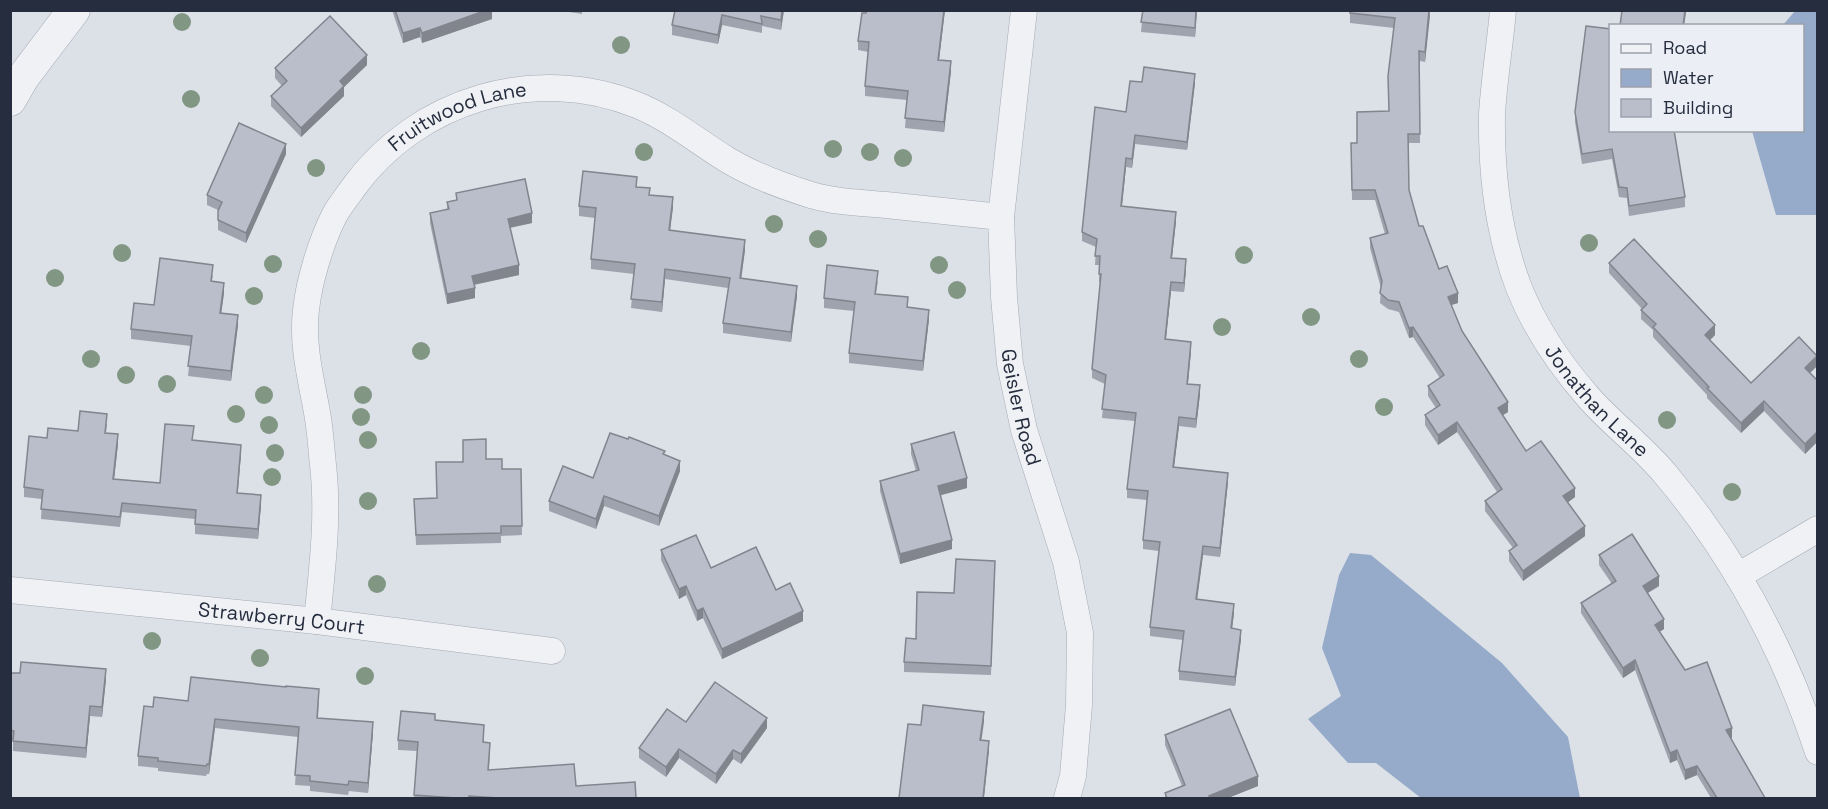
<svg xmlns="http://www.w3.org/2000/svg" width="1828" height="809" font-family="'Space Grotesk',sans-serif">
	<rect width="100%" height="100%" fill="#dce0e7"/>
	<g fill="#95abc9">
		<polygon points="1795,11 1817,11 1817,215 1776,215 1752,131 1802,130 1802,26 1783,25"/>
		<polygon points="1350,553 1371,555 1502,663 1568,737 1580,798 1421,798 1376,763 1348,763 1308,719 1341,696 1322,648 1339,575"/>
	</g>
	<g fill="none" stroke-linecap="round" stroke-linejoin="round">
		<defs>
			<g id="minor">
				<path id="s1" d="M1024,10L1001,217L1004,297L1010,364L1024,430L1066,562L1080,633L1079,705L1073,776L1067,798"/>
				<path id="s2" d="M1503,10C1500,45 1494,80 1492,114C1491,173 1498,233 1519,288C1535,328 1561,366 1589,398C1613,425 1643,447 1666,475C1734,556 1785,652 1818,752"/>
				<polyline points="1738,576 1818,529"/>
				<path id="s3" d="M10,590L317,621L552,651"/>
				<path id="s4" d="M317,621C322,569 329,517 323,465C321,446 320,426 316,407C310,375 302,343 306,310C309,281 321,242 334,216C339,206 347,197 353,188C417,99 536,64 637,105C669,118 697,141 726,159C752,175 782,186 811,195C835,202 861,203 886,205C924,209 962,213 1001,217"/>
			</g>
			<polyline id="tertiary" points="10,100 24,76 74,10"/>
		</defs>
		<use href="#minor" stroke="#a5aab4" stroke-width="27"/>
		<use href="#tertiary" stroke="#a5aab4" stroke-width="33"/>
		<use href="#minor" stroke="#eff1f5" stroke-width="26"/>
		<use href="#tertiary" stroke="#eff1f5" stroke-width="32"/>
	</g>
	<g fill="#819683">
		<circle cx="182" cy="22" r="9"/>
		<circle cx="621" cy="45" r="9"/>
		<circle cx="191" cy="99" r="9"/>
		<circle cx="833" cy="149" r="9"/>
		<circle cx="644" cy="152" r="9"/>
		<circle cx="870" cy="152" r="9"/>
		<circle cx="903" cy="158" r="9"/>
		<circle cx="316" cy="168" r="9"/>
		<circle cx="774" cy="224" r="9"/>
		<circle cx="818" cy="239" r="9"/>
		<circle cx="1589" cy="243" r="9"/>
		<circle cx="122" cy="253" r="9"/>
		<circle cx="1244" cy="255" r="9"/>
		<circle cx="273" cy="264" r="9"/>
		<circle cx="939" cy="265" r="9"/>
		<circle cx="55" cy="278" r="9"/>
		<circle cx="957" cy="290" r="9"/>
		<circle cx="254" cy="296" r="9"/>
		<circle cx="1311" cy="317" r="9"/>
		<circle cx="1222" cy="327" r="9"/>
		<circle cx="421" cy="351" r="9"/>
		<circle cx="91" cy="359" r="9"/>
		<circle cx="1359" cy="359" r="9"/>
		<circle cx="126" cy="375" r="9"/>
		<circle cx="167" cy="384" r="9"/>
		<circle cx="264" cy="395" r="9"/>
		<circle cx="363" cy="395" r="9"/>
		<circle cx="1384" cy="407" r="9"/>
		<circle cx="236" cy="414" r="9"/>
		<circle cx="361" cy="417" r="9"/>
		<circle cx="1667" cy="420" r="9"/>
		<circle cx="269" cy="425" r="9"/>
		<circle cx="368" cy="440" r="9"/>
		<circle cx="275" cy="453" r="9"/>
		<circle cx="272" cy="477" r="9"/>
		<circle cx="1732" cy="492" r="9"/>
		<circle cx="368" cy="501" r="9"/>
		<circle cx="377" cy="584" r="9"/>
		<circle cx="152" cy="641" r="9"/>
		<circle cx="260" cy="658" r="9"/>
		<circle cx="365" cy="676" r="9"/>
	</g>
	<g fill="#9fa3ae">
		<polygon points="392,10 492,10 492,19 422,43 420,37 403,43"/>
		<polygon points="556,10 582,10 582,14"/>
		<polygon points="675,10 784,10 781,30 762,26 762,33 722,25 718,44 672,35 672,25"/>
		<polygon points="866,10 945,10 939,60 951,71 944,132 905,128 907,100 865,96 865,86 868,52 858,50 858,41"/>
		<polygon points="1143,10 1197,10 1195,37 1141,32"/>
		<polygon points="1350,10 1430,10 1425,62 1420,61 1420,143 1409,143 1409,190 1419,226 1439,269 1458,303 1451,305 1462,331 1508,412 1503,415 1526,451 1575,497 1567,503 1585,536 1523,581 1509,561 1509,551 1513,548 1485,511 1485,501 1497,492 1457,432 1438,445 1425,425 1425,415 1436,408 1428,396 1428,386 1440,378 1413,337 1409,338 1399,312 1388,309 1380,303 1381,288 1370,248 1370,238 1385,234 1375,200 1352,200 1351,143 1357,143 1389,111 1394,28 1350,23"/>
		<polygon points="367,65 344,87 344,96 301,137 271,106 271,96 282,86 275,78 275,68"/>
		<polygon points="1142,82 1195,83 1187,150 1135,144 1132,168 1126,167 1122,206 1176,221 1172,258 1186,268 1184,292 1171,291 1166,339 1191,351 1188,384 1200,394 1196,428 1179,426 1174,467 1228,482 1220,557 1203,555 1197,599 1234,613 1232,629 1241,639 1235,686 1179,680 1179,671 1183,640 1150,636 1150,627 1159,551 1143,549 1143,540 1147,500 1127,498 1127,489 1135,421 1102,418 1105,384 1092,378 1092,369 1101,283 1099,282 1099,265 1095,265 1096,247 1082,241 1082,232 1126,112"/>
		<polygon points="1575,112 1685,197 1685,207 1629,216 1627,198 1619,197 1612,159 1582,164 1575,122"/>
		<polygon points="286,154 246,243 218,230 218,210 207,205 207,195"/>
		<polygon points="637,187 650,195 673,207 670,230 745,250 741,278 797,296 791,342 723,333 723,323 728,288 665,279 662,312 631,308 634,274 591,269 591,259 595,218 579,216 579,206"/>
		<polygon points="456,193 532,223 510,228 519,275 474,285 475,298 447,304 430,223 430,213 447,210 447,202 456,200"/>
		<polygon points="1609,263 1715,335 1710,340 1751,383 1817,366 1810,373 1818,381 1818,441 1805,454 1764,411 1741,433 1707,398 1707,395 1653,337 1653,330 1641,319 1641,310 1642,309 1609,273"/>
		<polygon points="213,275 212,281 224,293 221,313 238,325 231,381 188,376 191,346 131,339 131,329 154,305"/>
		<polygon points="878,281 876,294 908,308 929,319 923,371 849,363 849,353 854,311 824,308 824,298"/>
		<polygon points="107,424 106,433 118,444 114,479 160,483 193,440 241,454 237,493 261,505 258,539 195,534 195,519 122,512 120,527 41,519 42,499 24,497 24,487 47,438"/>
		<polygon points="911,444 967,488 940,495 952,549 900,564 880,491 880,481 916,471 911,454"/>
		<polygon points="665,455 680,471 659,526 604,506 596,529 549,511 549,501 593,478"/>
		<polygon points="486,459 502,469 521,469 522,535 501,536 501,543 416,545 414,499 437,498 463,462"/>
		<polygon points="661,550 776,590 803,621 722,659 703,618 697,621 686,595 679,599 661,560"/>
		<polygon points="1599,555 1659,586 1647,593 1664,629 1659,632 1732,738 1731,738 1765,798 1711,798 1697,775 1685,780 1677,760 1670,763 1635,670 1623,678 1581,613 1581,603 1612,584 1599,565"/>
		<polygon points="995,571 991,675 904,672 904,662 916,639 954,593"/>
		<polygon points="10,673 106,679 102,717 90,716 86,758 13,751 13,740 10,740"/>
		<polygon points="319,699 318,718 373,732 368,793 349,791 348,795 310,791 310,786 295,785 298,737 215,728 209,774 207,774 206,776 158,771 158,768 138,766 138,756 153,707 188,701"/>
		<polygon points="435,720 484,735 484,743 490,753 489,770 636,798 414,798 417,751 398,750 398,740"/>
		<polygon points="686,722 767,728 741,764 733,759 716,784 679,758 666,777 639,758 639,748"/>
		<polygon points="1165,735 1258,786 1228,798 1165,798 1165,793 1182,786 1165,745"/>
	</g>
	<g fill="#82858d">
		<polygon points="487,10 492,10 492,19 422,43 422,33"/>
		<polygon points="782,10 784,10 781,30 781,20"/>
		<polygon points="944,10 945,10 938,69 938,60"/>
		<polygon points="1196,10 1197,10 1195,37 1195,28"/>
		<polygon points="1429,10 1430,16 1425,62 1425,52"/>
		<polygon points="1685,10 1686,10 1686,13 1684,26 1683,26"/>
		<polygon points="722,15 722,25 718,44 718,35"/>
		<polygon points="420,28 420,37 403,43 403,33"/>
		<polygon points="367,55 367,65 344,87 344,96 301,137 301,128 340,81"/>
		<polygon points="951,61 951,71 944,132 944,122"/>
		<polygon points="1195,74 1195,83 1187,150 1187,142"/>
		<polygon points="1135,135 1135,144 1132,168 1132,159"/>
		<polygon points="286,144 286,154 246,243 246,233"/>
		<polygon points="1126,158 1126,167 1121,215 1121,206"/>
		<polygon points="673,197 673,207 669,239 669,230"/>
		<polygon points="1176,212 1176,221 1171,267 1171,258"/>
		<polygon points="532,213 532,223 508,228 508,219"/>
		<polygon points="745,240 745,250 740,288 740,278"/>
		<polygon points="1186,259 1186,268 1184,292 1184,283"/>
		<polygon points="519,265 519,275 472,285 472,276"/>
		<polygon points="665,269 665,279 662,312 662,302"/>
		<polygon points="1171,282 1171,291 1165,348 1165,339"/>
		<polygon points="224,283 224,293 220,323 220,313"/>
		<polygon points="797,286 797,296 791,342 791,332"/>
		<polygon points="475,288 475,298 447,304 447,294"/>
		<polygon points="1458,293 1458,303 1448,306 1448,297"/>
		<polygon points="929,310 929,319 923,371 923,361"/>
		<polygon points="238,315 238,325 231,381 231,371"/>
		<polygon points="1715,325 1715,335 1705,345 1705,335"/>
		<polygon points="1413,327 1413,337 1409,338 1409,328"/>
		<polygon points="1191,342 1191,351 1187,393 1187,384"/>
		<polygon points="1817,356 1817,366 1805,378 1805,368"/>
		<polygon points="1200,385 1200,394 1196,428 1196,419"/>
		<polygon points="1764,401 1764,411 1741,433 1741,423"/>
		<polygon points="1508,402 1508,412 1498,418 1498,408"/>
		<polygon points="1179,417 1179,426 1173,476 1173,467"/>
		<polygon points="1457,422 1457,432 1438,445 1438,435"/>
		<polygon points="1818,431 1818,441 1805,454 1805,444"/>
		<polygon points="118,434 118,444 113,489 113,479"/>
		<polygon points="241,445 241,454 237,503 237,493"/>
		<polygon points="680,461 680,471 659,526 659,516"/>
		<polygon points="1228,473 1228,482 1220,557 1220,548"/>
		<polygon points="967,478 967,488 938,496 938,486"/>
		<polygon points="1575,488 1575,497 1563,506 1563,496"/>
		<polygon points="261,495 261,505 258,539 258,529"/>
		<polygon points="604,496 604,506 596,529 596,519"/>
		<polygon points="1585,526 1585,536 1523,581 1523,571"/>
		<polygon points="952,540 952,549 900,564 900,554"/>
		<polygon points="1203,546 1203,555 1196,608 1196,599"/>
		<polygon points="1659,576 1659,586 1643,596 1643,586"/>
		<polygon points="686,586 686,595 679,599 679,589"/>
		<polygon points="1234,604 1234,613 1231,637 1231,628"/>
		<polygon points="703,608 703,618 697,621 697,611"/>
		<polygon points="803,611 803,621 722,659 722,649"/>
		<polygon points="1664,619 1664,629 1655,635 1655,625"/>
		<polygon points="1241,630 1241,639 1235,686 1235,677"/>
		<polygon points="1635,660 1635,670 1623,678 1623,668"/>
		<polygon points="106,669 106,679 102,717 102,707"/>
		<polygon points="90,706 90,716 86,758 86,748"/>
		<polygon points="984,712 984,722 980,750 980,740"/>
		<polygon points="767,718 767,728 741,764 741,754"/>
		<polygon points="215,719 215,728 209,774 209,764"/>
		<polygon points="373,722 373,732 368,793 368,783"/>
		<polygon points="1732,728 1732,738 1726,740 1726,730"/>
		<polygon points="989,741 989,751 984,798 983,798"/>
		<polygon points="679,749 679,758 666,777 666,767"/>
		<polygon points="733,750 733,759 716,784 716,774"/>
		<polygon points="1677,750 1677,760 1670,763 1670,753"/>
		<polygon points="1697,766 1697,775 1685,780 1685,770"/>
		<polygon points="1258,776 1258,786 1228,798 1209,798 1209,796"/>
	</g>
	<g fill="#b9beca" stroke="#82858d" stroke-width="1.5">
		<polygon points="395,10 487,10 422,33 420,28 403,33"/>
		<polygon points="675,10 782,10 781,20 761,16 762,24 722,15 718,35 672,25"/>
		<polygon points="866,10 944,10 938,60 951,61 944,122 905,118 908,91 865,86 869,42 858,41 862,13 866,13"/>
		<polygon points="1143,10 1196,10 1195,28 1141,22"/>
		<polygon points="1350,10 1429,10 1425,52 1419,51 1420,134 1408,134 1409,190 1419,226 1423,226 1439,269 1447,266 1458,293 1448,297 1462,331 1508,402 1498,408 1526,451 1541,441 1575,488 1563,496 1585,526 1523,571 1509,551 1517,545 1485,501 1502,489 1457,422 1438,435 1425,415 1440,405 1428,386 1444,375 1413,327 1409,328 1399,302 1388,300 1380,293 1382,281 1370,238 1388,233 1375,190 1352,190 1351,143 1357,143 1357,112 1389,111 1388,76 1395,18 1350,13"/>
		<polygon points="1622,10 1685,10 1683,26 1620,26"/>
		<polygon points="330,16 367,55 340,81 344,86 301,128 271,96 287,81 275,68"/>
		<polygon points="1586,26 1611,29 1611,130 1674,130 1685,197 1629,206 1627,188 1619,187 1612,149 1582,154 1575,112"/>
		<polygon points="1144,67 1195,74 1187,142 1135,135 1132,159 1126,158 1121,206 1176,212 1171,258 1186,259 1184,283 1171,282 1165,339 1191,342 1187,384 1200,385 1196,419 1179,417 1173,467 1228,473 1220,548 1203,546 1196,599 1234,604 1231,628 1241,630 1235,677 1179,671 1184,631 1150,627 1160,542 1143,540 1148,491 1127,489 1136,413 1102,409 1106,375 1092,369 1101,274 1099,274 1100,256 1095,256 1097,239 1082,232 1095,107 1126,112 1130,81 1142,82"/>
		<polygon points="239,123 286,144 246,233 218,220 218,211 222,202 207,195"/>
		<polygon points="583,171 637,177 636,187 650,188 649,195 673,197 669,230 745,240 740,278 797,286 791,332 723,323 730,278 665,269 662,302 631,299 635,264 591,259 596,208 579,206"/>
		<polygon points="525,179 532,213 508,219 519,265 472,276 475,288 447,294 430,213 449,209 447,202 457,200 456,193"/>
		<polygon points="1634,239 1715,325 1705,335 1751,383 1799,337 1817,356 1805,368 1818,381 1818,431 1805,444 1764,401 1741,423 1707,388 1709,387 1653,327 1656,324 1641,310 1647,304 1609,263"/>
		<polygon points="160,258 213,265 211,281 224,283 220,313 238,315 231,371 188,366 192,336 131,329 134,303 154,305"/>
		<polygon points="827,265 878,271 875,294 908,297 907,307 929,310 923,361 849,353 855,302 824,298"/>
		<polygon points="80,411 107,414 105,433 118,434 113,479 160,483 165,424 194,426 192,440 241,445 237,493 261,495 258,529 195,524 196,510 122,503 120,517 41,509 43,490 24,487 29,436 47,438 48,428 78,431"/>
		<polygon points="954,432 967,478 938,486 952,540 900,554 880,481 919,470 911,444"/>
		<polygon points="610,433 628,439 629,437 665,451 663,454 680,461 659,516 604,496 596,519 549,501 563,466 593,478"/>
		<polygon points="486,439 486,459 502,459 502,469 521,469 522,526 501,526 501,533 416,535 414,499 437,498 436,462 463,462 463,440"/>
		<polygon points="1632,534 1659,576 1643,586 1664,619 1655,625 1685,670 1707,662 1732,728 1726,730 1765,798 1717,798 1697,766 1685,770 1677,750 1670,753 1635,660 1623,668 1581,603 1616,581 1599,555"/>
		<polygon points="696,535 711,568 756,547 776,590 790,583 803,611 722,649 703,608 697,611 686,586 679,589 661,550"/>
		<polygon points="956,559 995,561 991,666 904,662 906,638 916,639 917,592 954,593"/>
		<polygon points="21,662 106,669 102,707 90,706 86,748 13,741 14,731 10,730 10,673 20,673"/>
		<polygon points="191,677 286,687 286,686 319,689 317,718 373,722 368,783 349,781 348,785 310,781 310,776 295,775 299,727 215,719 209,764 207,764 206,766 158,761 158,758 138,756 144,706 153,707 154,697 188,701"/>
		<polygon points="715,682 767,718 741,754 733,750 716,774 679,749 666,767 639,748 667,709 686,722"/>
		<polygon points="923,705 984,712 980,740 989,741 983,798 899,798 908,724 921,725"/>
		<polygon points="1230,709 1258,776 1209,796 1210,798 1167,798 1165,793 1185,785 1165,735"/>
		<polygon points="401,711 435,714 435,720 484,725 483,742 490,743 488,770 574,764 576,786 635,782 636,798 498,798 469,796 469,798 456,798 414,795 418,742 398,740"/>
	</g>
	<g text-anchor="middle" stroke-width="5" stroke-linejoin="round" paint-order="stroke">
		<g font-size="20" fill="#252d3e" stroke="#ebeff5">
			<text dy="7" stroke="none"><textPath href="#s4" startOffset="576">Fruitwood Lane</textPath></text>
			<text dy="7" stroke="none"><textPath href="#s2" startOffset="420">Jonathan Lane</textPath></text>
			<text dy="7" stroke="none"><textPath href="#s1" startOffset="400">Geisler Road</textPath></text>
			<text dy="7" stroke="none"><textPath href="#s3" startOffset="273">Strawberry Court</textPath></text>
		</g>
	</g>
	<rect width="1828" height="809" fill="none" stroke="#252d3e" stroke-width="24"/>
	<rect x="1609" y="24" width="195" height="108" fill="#ebeff5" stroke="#9ca1ac" stroke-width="1.5"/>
	<rect x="1621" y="44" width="30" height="9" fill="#eff1f5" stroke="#9ca1ac" stroke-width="1.5"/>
	<text x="1663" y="54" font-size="18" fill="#252d3e">Road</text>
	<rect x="1621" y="69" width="30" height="18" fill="#95abc9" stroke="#9ca1ac" stroke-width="1.5"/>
	<text x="1663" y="84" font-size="18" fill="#252d3e">Water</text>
	<rect x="1621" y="99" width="30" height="18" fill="#b9beca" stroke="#9ca1ac" stroke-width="1.5"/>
	<text x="1663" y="114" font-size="18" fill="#252d3e">Building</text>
</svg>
